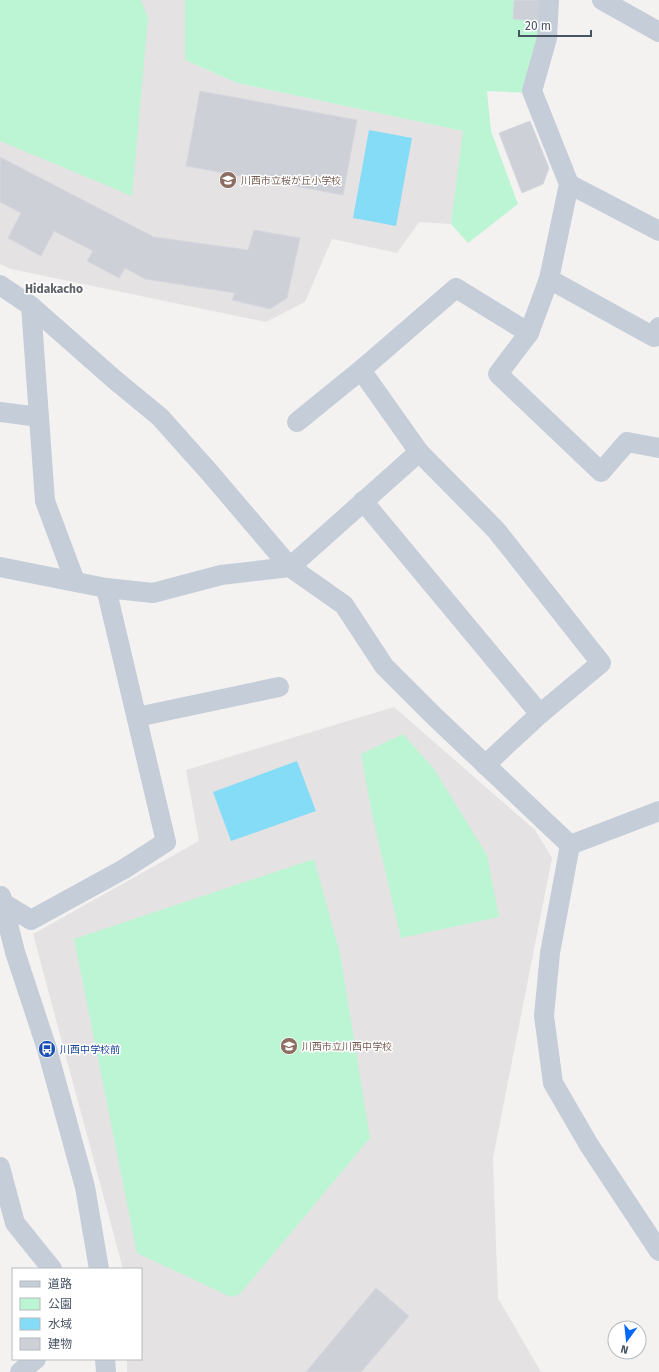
<svg xmlns="http://www.w3.org/2000/svg" width="659" height="1372" font-family="'Fira Sans','Noto Sans JP',sans-serif">
	<rect width="100%" height="100%" fill="#f4f2f1"/>
	<g fill="#e5e2e3">
		<polygon points="0,0 185,0 185,60 237,83 464,131 451,224 419,222 397,253 332,239 305,302 266,322 11,269 0,264"/>
		<polygon points="394,707 535,830 552,858 493,1158 498,1298 541,1372 127,1372 127,1359 141,1359 141,1269 123,1269 33,934 199,841 186,770"/>
	</g>
	<g fill="#bcf5d4">
		<polygon points="0,0 141,0 148,18 132,196 0,141"/>
		<polygon points="185,0 544,0 528,93 487,91 491,131 518,204 468,243 451,224 463,131 237,83 185,60"/>
		<polygon points="403,734 434,769 487,855 499,917 401,938 372,814 361,754"/>
		<polygon points="314,859 340,953 370,1138 240,1294 231,1297 137,1253 74,939"/>
	</g>
	<g fill="#85dcf7">
		<polygon points="369,130 412,138 396,226 353,218"/>
		<polygon points="297,761 316,811 231,841 213,792"/>
	</g>
	<g fill="#cdd0d7" stroke="#d5d7de">
		<polygon points="514,0 540,0 538,21 513,19"/>
		<polygon points="200,91 357,120 343,195 186,166"/>
		<polygon points="530,121 549,168 543,184 522,193 499,133"/>
		<polygon points="0,157 154,237 248,250 254,230 300,238 287,298 270,309 232,300 235,293 145,279 125,268 119,278 87,261 93,251 54,231 41,256 8,238 21,213 0,202"/>
		<polygon points="376,1288 409,1316 361,1372 306,1372"/>
	</g>
	<g fill="none" stroke-linecap="round" stroke-linejoin="round">
		<g stroke="#c4cdd8" stroke-width="20">
			<polyline points="602,0 659,32"/>
			<polyline points="569,184 659,231"/>
			<polyline points="549,279 654,337 659,327"/>
			<polyline points="0,285 31,306 115,380 160,417 210,473 290,567 419,452"/>
			<polyline points="31,306 45,501 75,581"/>
			<polyline points="529,333 498,374 601,472 627,442 659,448"/>
			<polyline points="0,412 39,417"/>
			<polyline points="297,422 361,370"/>
			<polyline points="363,501 540,714"/>
			<polyline points="0,567 106,588 153,593 221,575 290,567 344,605 384,666 434,716 570,845 550,953 544,1016 553,1083 589,1145 659,1251"/>
			<polyline points="137,717 279,687"/>
			<polyline points="485,765 540,714 601,663 496,530 419,452 361,370 456,288 529,333 549,279 569,184 532,91 547,38 549,0"/>
			<polyline points="570,845 659,811"/>
			<polyline points="1,896 15,952 47,1049 85,1187 99,1269"/>
			<polyline points="0,901 31,920 124,869 166,842 106,588"/>
			<polyline points="0,1167 15,1223 52,1269"/>
			<polyline points="105,1359 106,1372"/>
			<polyline points="20,1372 36,1359"/>
		</g>
	</g>
	<defs>
		<symbol id="school-disc" viewBox="-11 -11 22 22"><circle r="9.5" fill="#8d6e63" stroke="#fff"/><path d="M0-5L7-2L0 1L-7-2ZM-4 1L0 2.5L4 1V4Q0 6-4 4Z" fill="#fff"/></symbol>
		<symbol id="bus-disc" viewBox="-11 -11 22 22"><circle r="9.5" fill="#1a4fb4" stroke="#fff"/><path d="M-5-6H5V4H4V6H2V4H-2V6H-4V4H-5ZM-3.5-4V0h7V-4ZM-3.5 1.2v1.5H-2V1.2ZM2 1.2v1.5H3.5V1.2Z" fill="#fff"/></symbol>
	</defs>
	<g fill-rule="evenodd">
		<use href="#school-disc" x="218" y="170" width="20" height="20"/>
		<use href="#school-disc" x="279" y="1036" width="20" height="20"/>
		<use href="#bus-disc" x="37" y="1039" width="20" height="20"/>
	</g>
	<g text-anchor="middle" stroke-width="3" stroke-linejoin="round" paint-order="stroke">
		<g font-size="10" fill="#785e54" stroke="#fff" text-anchor="start">
			<text x="241" y="184">川西市立桜が丘小学校</text>
			<text x="302" y="1050">川西市立川西中学校</text>
		</g>
		<g font-size="10" fill="#164399" stroke="#fff" text-anchor="start">
			<text x="60" y="1053">川西中学校前</text>
		</g>
		<g font-size="12" font-weight="bold" fill="#5d6168" stroke="#fff">
			<text x="54" y="293">Hidakacho</text>
		</g>
	</g>
	<rect x="12" y="1268" width="130" height="92" fill="#ffffff" stroke="#b5bbc0"/>
	<rect x="20" y="1281" width="20" height="6" fill="#c4cdd8" stroke="#b5bbc0"/>
	<text x="48" y="1288" font-size="12" fill="#475462">道路</text>
	<rect x="20" y="1298" width="20" height="12" fill="#bcf5d4" stroke="#b5bbc0"/>
	<text x="48" y="1308" font-size="12" fill="#475462">公園</text>
	<rect x="20" y="1318" width="20" height="12" fill="#85dcf7" stroke="#b5bbc0"/>
	<text x="48" y="1328" font-size="12" fill="#475462">水域</text>
	<rect x="20" y="1338" width="20" height="12" fill="#cdd0d7" stroke="#b5bbc0"/>
	<text x="48" y="1348" font-size="12" fill="#475462">建物</text>
	<g transform="translate(627 1340) rotate(195)"><circle r="19" fill="#ffffff" stroke="#b5bbc0"/>
	<path d="M0-3L7 15L0 10L-7 15Z" fill="#0369fc"/>
	<text y="-6" font-size="11" font-weight="bold" text-anchor="middle" fill="#475462">N</text>
	</g>
	<path d="M519 30v6h72v-6" fill="none" stroke="#475462" stroke-width="2"/>
	<text x="525" y="30" font-size="12" fill="#475462" stroke="#ffffff" stroke-width="3" paint-order="stroke">20 m</text>
</svg>
